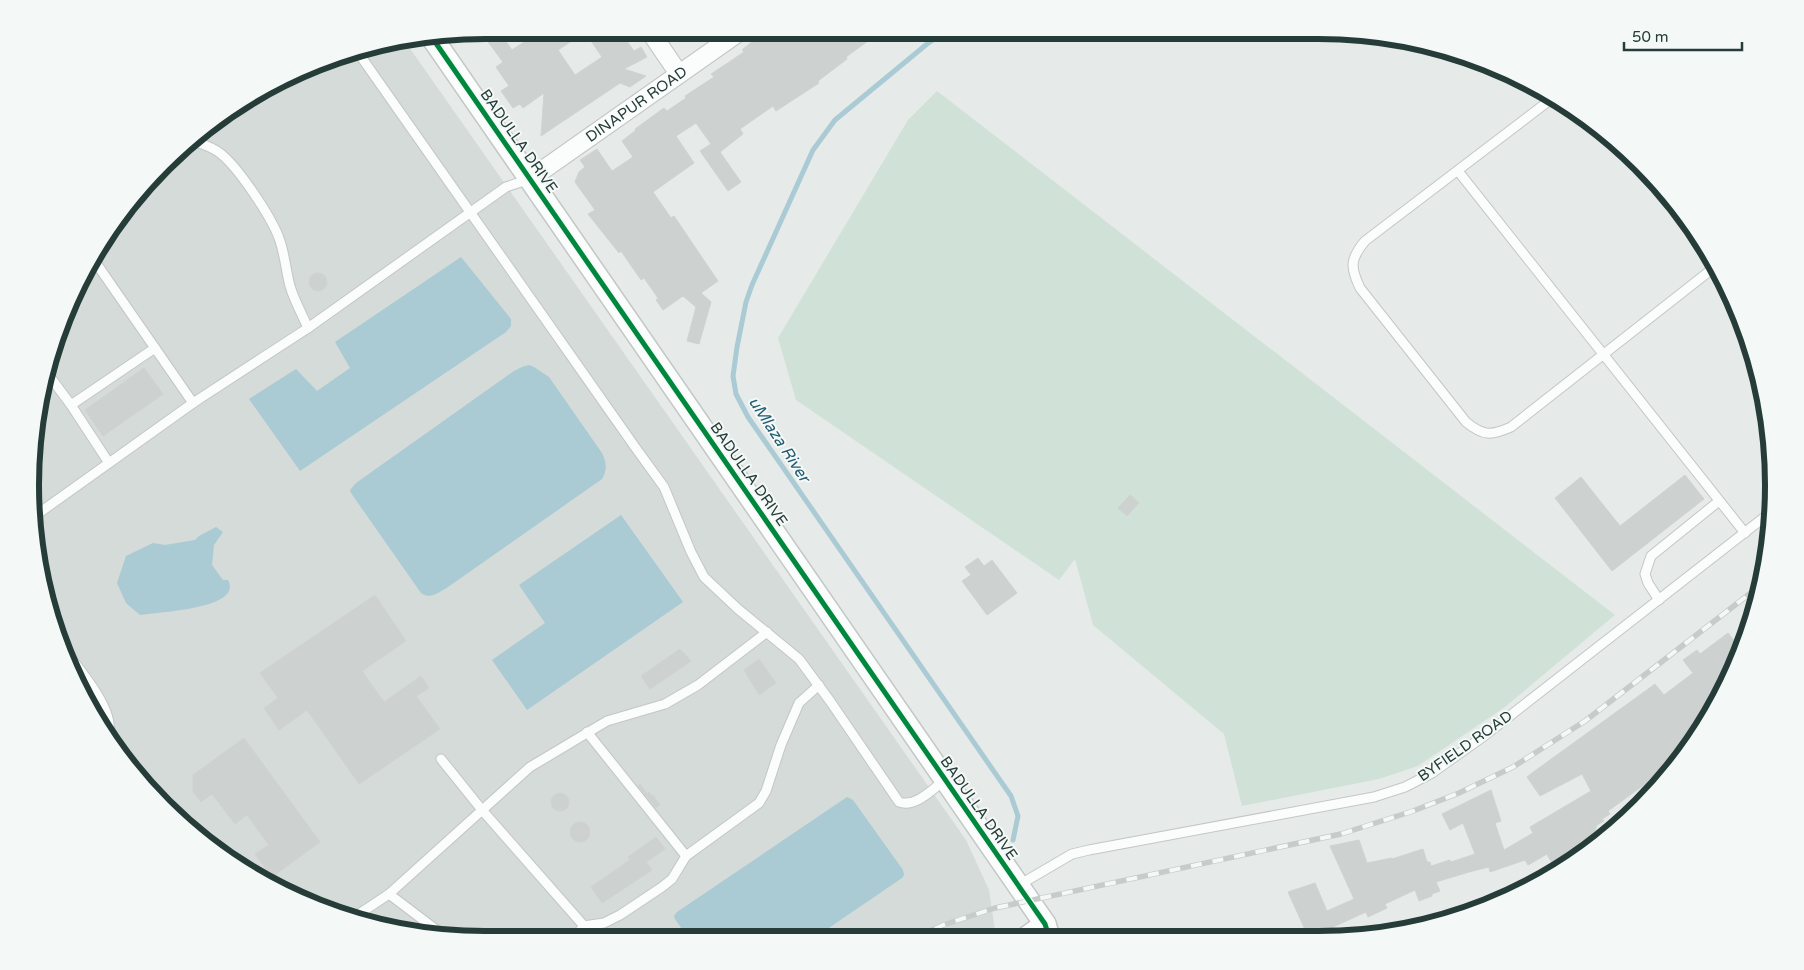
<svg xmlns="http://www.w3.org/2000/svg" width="1804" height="970" font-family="'Varela Round',sans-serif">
	<rect width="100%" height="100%" fill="#e6eae8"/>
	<polygon fill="#d4dbd8" points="406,43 966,840 989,890 995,931 986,937 456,939 367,924 258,879 143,785 65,659 31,515 45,368 107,232 208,124 338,54"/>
	<polygon fill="#d0e2d7" points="937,91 1615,615 1505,707 1418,766 1379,779 1242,806 1224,734 1093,625 1075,559 1059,580 796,400 778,338 908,120"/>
	<g fill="#aacad4">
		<polygon points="461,257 511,319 511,326 506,332 300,471 249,399 296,369 317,391 350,368 335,342"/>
		<path d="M529,365L534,367L549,377L602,453C606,462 608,469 602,479L448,587C439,592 430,600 421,593L351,493L350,490L356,483L514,371L522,367Z"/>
		<polygon points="621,515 683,602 527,710 492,660 545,623 519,585"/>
		<path d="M216,527L223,532L214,545L212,565L223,580H228C244,609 157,612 140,615L126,603L117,583L126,556L153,543L165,545L195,540L199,536Z"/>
		<polygon points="847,797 853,800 903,870 904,875 902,878 814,938 688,938 675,919 674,916 677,912"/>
	</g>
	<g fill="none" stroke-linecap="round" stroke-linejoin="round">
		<polyline stroke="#aacad4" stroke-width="5" points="946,31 927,44 835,120 813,150 752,285 746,302 737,347 733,376 736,394 748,417 1011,796 1018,816 1013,840"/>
	</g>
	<g fill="#cdd1d0" stroke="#cfd3d1" fill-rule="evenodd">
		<path d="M498,30L512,50L542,30H619L634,51L641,47L647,57L624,69L646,76L630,87L620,83L541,136L544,93L523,108L520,104L513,108L501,91L509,86L496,67L503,62L480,31ZM585,32L602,57L575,75L558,50Z"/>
		<polygon points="781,30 883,30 846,57 847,59 818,81 819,83 776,111 773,106 740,129 743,134 720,152 741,182 728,191 700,151 711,144 696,123 676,136 694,163 653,192 671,218 674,216 718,281 701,293 711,302 699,344 687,341 696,307 683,296 663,310 656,300 658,298 644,278 641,280 621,251 619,253 588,214 595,210 575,182 579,172 585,167 580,160 597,149 612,171 633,157 622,141 636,130 635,129 664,108 667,111 686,98 685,96 714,77 711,74 744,52 742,50 760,35 764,42"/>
		<circle cx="318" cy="282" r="9"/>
		<polygon points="144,368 163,394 103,436 85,410"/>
		<polygon points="1685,475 1704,499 1612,571 1555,498 1581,477 1620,526"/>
		<polygon points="1130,495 1139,503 1127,516 1118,508"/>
		<polygon points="978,558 984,566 992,560 1017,593 987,615 962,581 971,575 965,567"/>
		<polygon points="375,595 406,641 362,671 384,702 421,676 429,688 416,696 440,729 359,784 307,710 279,730 264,708 278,698 260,673"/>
		<polygon points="1750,631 1713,712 1678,762 1675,758 1657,773 1660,777 1650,784 1648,782 1608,811 1610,814 1602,819 1604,821 1597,825 1589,849 1579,857 1564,866 1562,863 1554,867 1547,854 1528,865 1525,860 1490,872 1489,867 1469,872 1436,882 1440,891 1432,894 1432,896 1419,901 1415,890 1385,904 1387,908 1368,917 1366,912 1333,927 1337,936 1318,936 1316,930 1307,934 1288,892 1315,883 1327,911 1354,899 1330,846 1359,840 1367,863 1392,858 1392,859 1423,849 1427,862 1430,862 1431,866 1450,860 1451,862 1475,854 1463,823 1450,830 1442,814 1491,790 1501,821 1495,823 1504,850 1533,833 1530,827 1591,791 1582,774 1540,796 1527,777 1532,773 1655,684 1664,695 1693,673 1683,660 1697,650 1700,654 1728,633 1735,642"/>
		<polygon points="680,649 691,661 650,689 641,676"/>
		<polygon points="759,659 776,683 759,695 744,670"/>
		<polygon points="244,738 320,842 272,877 255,854 269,845 247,815 235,824 212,794 201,802 193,792 193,775"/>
		<polygon points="640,784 647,794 649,792 651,796 653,795 660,805 656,808 638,786"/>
		<circle cx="560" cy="802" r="9"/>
		<circle cx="580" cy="832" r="10"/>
		<polygon points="656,837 665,849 646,862 652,870 602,903 591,887 630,860 628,857"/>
	</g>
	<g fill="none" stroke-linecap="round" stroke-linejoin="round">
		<defs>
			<g id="service">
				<path d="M357,51L635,447L664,487L691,552L704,577L738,609L799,659L830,701L899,802C916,808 932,789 945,780"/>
				<path d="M1554,97L1365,241C1350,259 1350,267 1360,288L1466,422C1483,436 1491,436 1511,427L1716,266"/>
				<path d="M192,141C200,143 209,146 217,151C236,163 273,219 280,241C285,256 286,271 290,286C294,300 302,314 308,328"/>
				<polyline points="1458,171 1745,533"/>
				<polyline points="94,260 193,403"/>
				<polyline points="45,370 71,405 109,463"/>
				<polyline points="71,405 155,348"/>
				<polyline points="32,518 193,403 308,328 506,187 530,179"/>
				<polyline points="1659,600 1648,583 1645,574 1651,556 1719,501"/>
				<path d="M61,645C76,665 113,707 109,731"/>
				<polyline points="587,732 686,856"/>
				<polyline points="441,759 482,810 584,926 604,923 620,915 662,887 672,879 686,856 759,803 766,791 781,745 799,703 819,685"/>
				<polyline points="1019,885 1072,854 1089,850 1374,797 1405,787 1432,773 1484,736 1771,512"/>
				<polyline points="389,894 447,938"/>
				<polyline points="353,918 389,894 530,767 607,721 665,704 698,685 767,632"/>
				<polyline points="573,939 584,926"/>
			</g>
			<g id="minor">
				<polyline points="649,30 679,74"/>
				<path id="s1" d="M530,179L742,30"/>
			</g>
			<g id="tertiary">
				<polyline points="433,39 1045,924 1049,937"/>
				<polyline points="1027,937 1045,924"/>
			</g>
		</defs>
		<use href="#service" stroke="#c3c7c5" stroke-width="11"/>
		<use href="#minor" stroke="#c3c7c5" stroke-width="20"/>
		<use href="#tertiary" stroke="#c3c7c5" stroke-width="24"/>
		<use href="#service" stroke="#fbfcfc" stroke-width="9"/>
		<use href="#minor" stroke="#fbfcfc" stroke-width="18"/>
		<use href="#tertiary" stroke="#fbfcfc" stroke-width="21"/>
		<defs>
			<polyline id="rail" points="915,938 943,925 995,908 1341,834 1413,811 1459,793 1513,767 1585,721 1761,585"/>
		</defs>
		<use href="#rail" stroke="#c7cbca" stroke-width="5.5"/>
		<use href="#rail" stroke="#f4f9f7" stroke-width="4" stroke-dasharray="11" stroke-linecap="butt"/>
		<defs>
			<polyline id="cycleway" points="433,39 1045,924 1049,937"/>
		</defs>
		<use href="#cycleway" stroke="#f4f9f7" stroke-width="8"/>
		<use href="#cycleway" stroke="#00873e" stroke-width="5"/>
	</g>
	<g text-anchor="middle" stroke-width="4" stroke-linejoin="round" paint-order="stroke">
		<g font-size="15" fill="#253c38" stroke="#f4f9f7">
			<text dy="5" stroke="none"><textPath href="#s1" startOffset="130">DINAPUR ROAD</textPath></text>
			<text transform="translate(519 141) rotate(55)" y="5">BADULLA DRIVE</text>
			<text transform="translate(749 474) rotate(55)" y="5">BADULLA DRIVE</text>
			<text transform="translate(1465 746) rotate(-35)" y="5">BYFIELD ROAD</text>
			<text transform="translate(979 808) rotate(55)" y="5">BADULLA DRIVE</text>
		</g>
		<g font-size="16" font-style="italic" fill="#235d73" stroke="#f4f9f7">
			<text transform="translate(780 439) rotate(57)" y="6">uMlaza River</text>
		</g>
	</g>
	<path d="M0 0H1804V970H0ZM485 39H1319A446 446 0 0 1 1765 485V485A446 446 0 0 1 1319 931H485A446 446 0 0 1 39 485V485A446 446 0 0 1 485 39Z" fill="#f4f9f7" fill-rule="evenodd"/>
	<path fill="none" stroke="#253c38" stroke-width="6" d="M485 39H1319A446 446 0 0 1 1765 485V485A446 446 0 0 1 1319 931H485A446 446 0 0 1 39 485V485A446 446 0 0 1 485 39Z"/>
	<path d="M1624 42v8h118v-8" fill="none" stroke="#253c38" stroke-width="2.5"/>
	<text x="1632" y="42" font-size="15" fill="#253c38" stroke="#f4f9f7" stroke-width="4" paint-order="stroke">50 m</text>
</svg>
